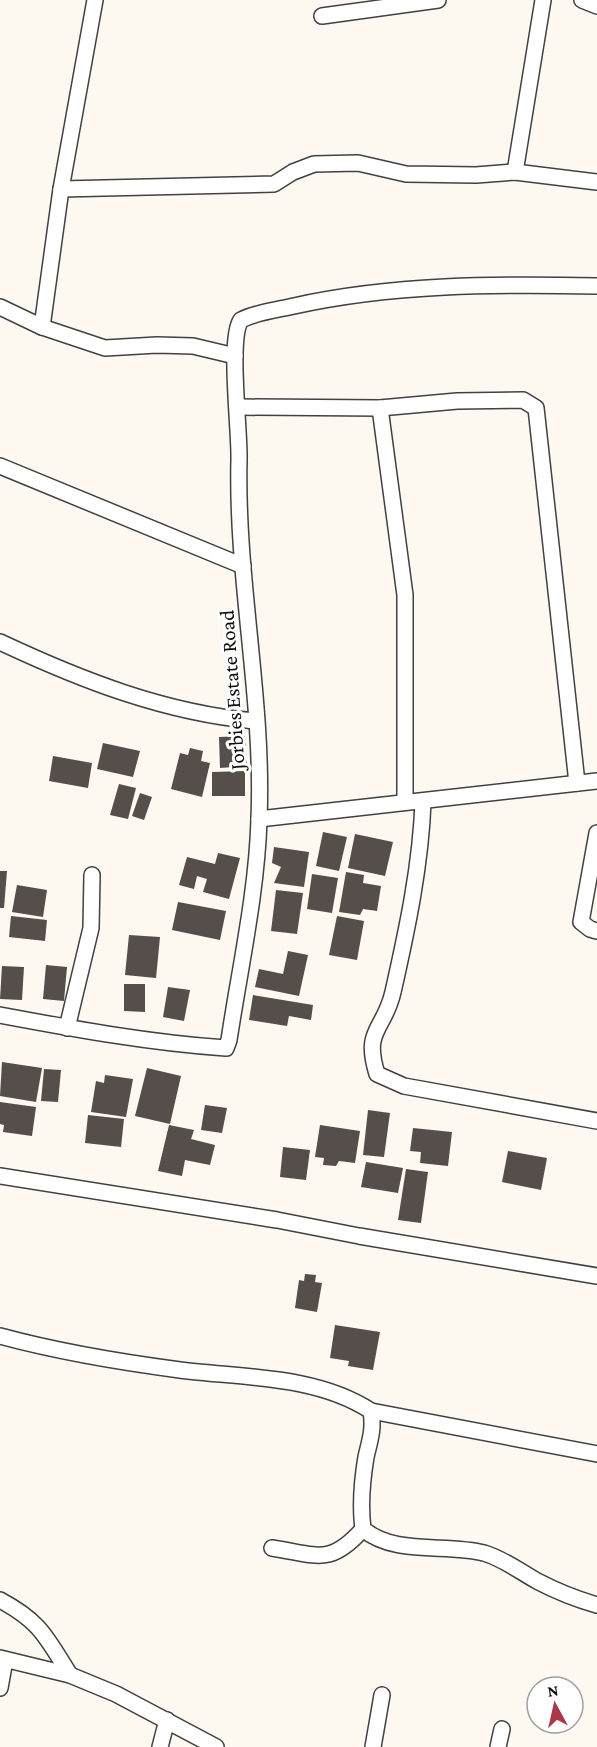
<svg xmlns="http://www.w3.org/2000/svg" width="597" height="1747" font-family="'Crimson Pro',serif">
	<rect width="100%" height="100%" fill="#fdf9f0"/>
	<g fill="#554e4b">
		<polygon points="245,736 247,766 220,768 219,737"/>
		<polygon points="103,743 140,751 133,777 97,769"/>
		<polygon points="190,748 203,751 201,761 210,763 202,797 171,789 180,753 188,755"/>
		<polygon points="53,756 92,763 88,788 49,781"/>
		<polygon points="245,771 245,796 212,796 212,772"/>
		<polygon points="119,784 136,788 128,819 110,815"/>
		<polygon points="140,793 152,797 144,820 132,816"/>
		<polygon points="323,832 347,837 339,871 316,866"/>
		<polygon points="355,834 393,842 385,876 348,868"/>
		<polygon points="274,847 309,852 304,887 274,883 281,867 272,863"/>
		<polygon points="218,853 240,858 229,899 203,892 207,879 197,876 194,889 179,885 187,857 215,864"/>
		<polygon points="0,871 7,871 4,908 0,908"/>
		<polygon points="346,872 364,875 363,883 381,886 377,911 363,909 360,915 339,912"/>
		<polygon points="312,874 338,878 332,913 307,909"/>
		<polygon points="17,885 47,890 43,917 12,912"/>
		<polygon points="276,890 303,893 297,934 271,931"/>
		<polygon points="178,902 226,911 220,940 172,930"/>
		<polygon points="11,916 47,920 45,941 9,937"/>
		<polygon points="337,916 364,921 357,960 329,955"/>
		<polygon points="129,935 160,937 156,978 125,975"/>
		<polygon points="288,951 308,955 299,996 255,987 259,969 283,974"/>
		<polygon points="46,965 67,967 64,1001 43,999"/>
		<polygon points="2,966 24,967 22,1000 0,999"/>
		<polygon points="124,984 145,984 145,1012 124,1011"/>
		<polygon points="168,987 190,990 184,1021 163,1017"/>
		<polygon points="253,995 313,1005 311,1020 289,1016 287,1026 249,1020"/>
		<polygon points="2,1062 42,1068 36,1102 0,1096"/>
		<polygon points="147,1068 181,1076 170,1124 135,1116"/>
		<polygon points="44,1069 61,1070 58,1102 41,1101"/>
		<polygon points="105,1075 133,1079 126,1117 91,1112 96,1081 104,1083"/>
		<polygon points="0,1102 36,1107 32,1136 3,1132 4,1125 0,1124"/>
		<polygon points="205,1105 227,1108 222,1133 201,1130"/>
		<polygon points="368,1110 390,1113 384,1157 363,1155"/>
		<polygon points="88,1115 124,1119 121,1147 85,1143"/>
		<polygon points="169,1125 194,1130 191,1139 215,1145 210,1165 185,1160 182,1176 158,1171"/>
		<polygon points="320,1125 360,1131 355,1163 339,1161 336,1166 323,1165 324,1158 315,1157"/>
		<polygon points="413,1128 452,1132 448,1166 420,1163 421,1152 410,1151"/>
		<polygon points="283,1147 310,1150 306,1180 280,1177"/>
		<polygon points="508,1151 547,1158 541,1190 502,1182"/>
		<polygon points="366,1162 403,1168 398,1193 361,1187"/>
		<polygon points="406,1169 428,1172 421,1223 398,1220"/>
		<polygon points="305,1274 316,1275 315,1282 322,1283 317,1312 295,1308 299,1280 304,1281"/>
		<polygon points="335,1325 380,1332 373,1370 348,1366 349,1361 330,1358"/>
	</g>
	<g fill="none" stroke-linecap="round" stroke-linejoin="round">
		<defs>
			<g id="minor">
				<polyline points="582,0 597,6"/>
				<polyline points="322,16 438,0"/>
				<polyline points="515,172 543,0"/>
				<polyline points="61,189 274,184 293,172 314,164 358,163 406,174 476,175 515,172 597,182"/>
				<polyline points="0,307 42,327 105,348 157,345 193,346 235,356"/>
				<polyline points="42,327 61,189 95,0"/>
				<polyline points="238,407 380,408 457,401 523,400 536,408 577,783"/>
				<polyline points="380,408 405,595 405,802"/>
				<polyline points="0,466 243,566"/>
				<path d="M0,642C81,680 165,713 255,721"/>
				<path d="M423,801C421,864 407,930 393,992C384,1031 363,1029 377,1074L404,1086L597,1121"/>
				<polyline points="259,819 597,781"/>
				<polyline points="597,833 581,922 590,929 597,931"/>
				<path d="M0,1015C75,1029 150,1043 226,1048L229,1040C240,967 257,892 259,819C264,699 236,580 239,460C240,432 228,338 241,320C257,312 276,310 294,306C392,284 497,284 597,286"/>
				<polyline points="67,1028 91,928 92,875"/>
				<polyline points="0,1176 277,1220 359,1236 597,1276"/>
				<path d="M0,1336C59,1352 119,1362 180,1370C243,1378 316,1375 371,1411L597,1454"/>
				<path d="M371,1411C374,1429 370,1440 366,1457C362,1481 360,1506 363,1529C395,1556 446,1543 484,1553C504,1559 519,1571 537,1581C556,1591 576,1599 597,1605"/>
				<path d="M272,1548C318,1555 330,1566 363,1529"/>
				<path d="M0,1600C41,1622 46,1637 70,1675"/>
				<polyline points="0,1658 70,1675 116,1694 216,1747"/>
				<polyline points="0,1688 5,1660"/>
				<polyline points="160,1747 167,1720"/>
				<polyline points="373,1747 382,1695"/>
				<polyline points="498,1747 502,1729"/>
			</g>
		</defs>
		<use href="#minor" stroke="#414141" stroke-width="18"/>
		<use href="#minor" stroke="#fff" stroke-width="15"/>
	</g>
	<g text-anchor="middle" stroke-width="6" stroke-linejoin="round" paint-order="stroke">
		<g font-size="21" fill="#0e0e0e" stroke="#fff">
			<text transform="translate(232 690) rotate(-94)" y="7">Jorbies Estate Road</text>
		</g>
	</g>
	<g transform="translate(555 1705) rotate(352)"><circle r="28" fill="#ffffff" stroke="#9f9f9f" stroke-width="1.5"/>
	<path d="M0-4.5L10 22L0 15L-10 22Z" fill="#ad3647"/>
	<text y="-9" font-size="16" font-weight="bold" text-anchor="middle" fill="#0e0e0e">N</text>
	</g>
</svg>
